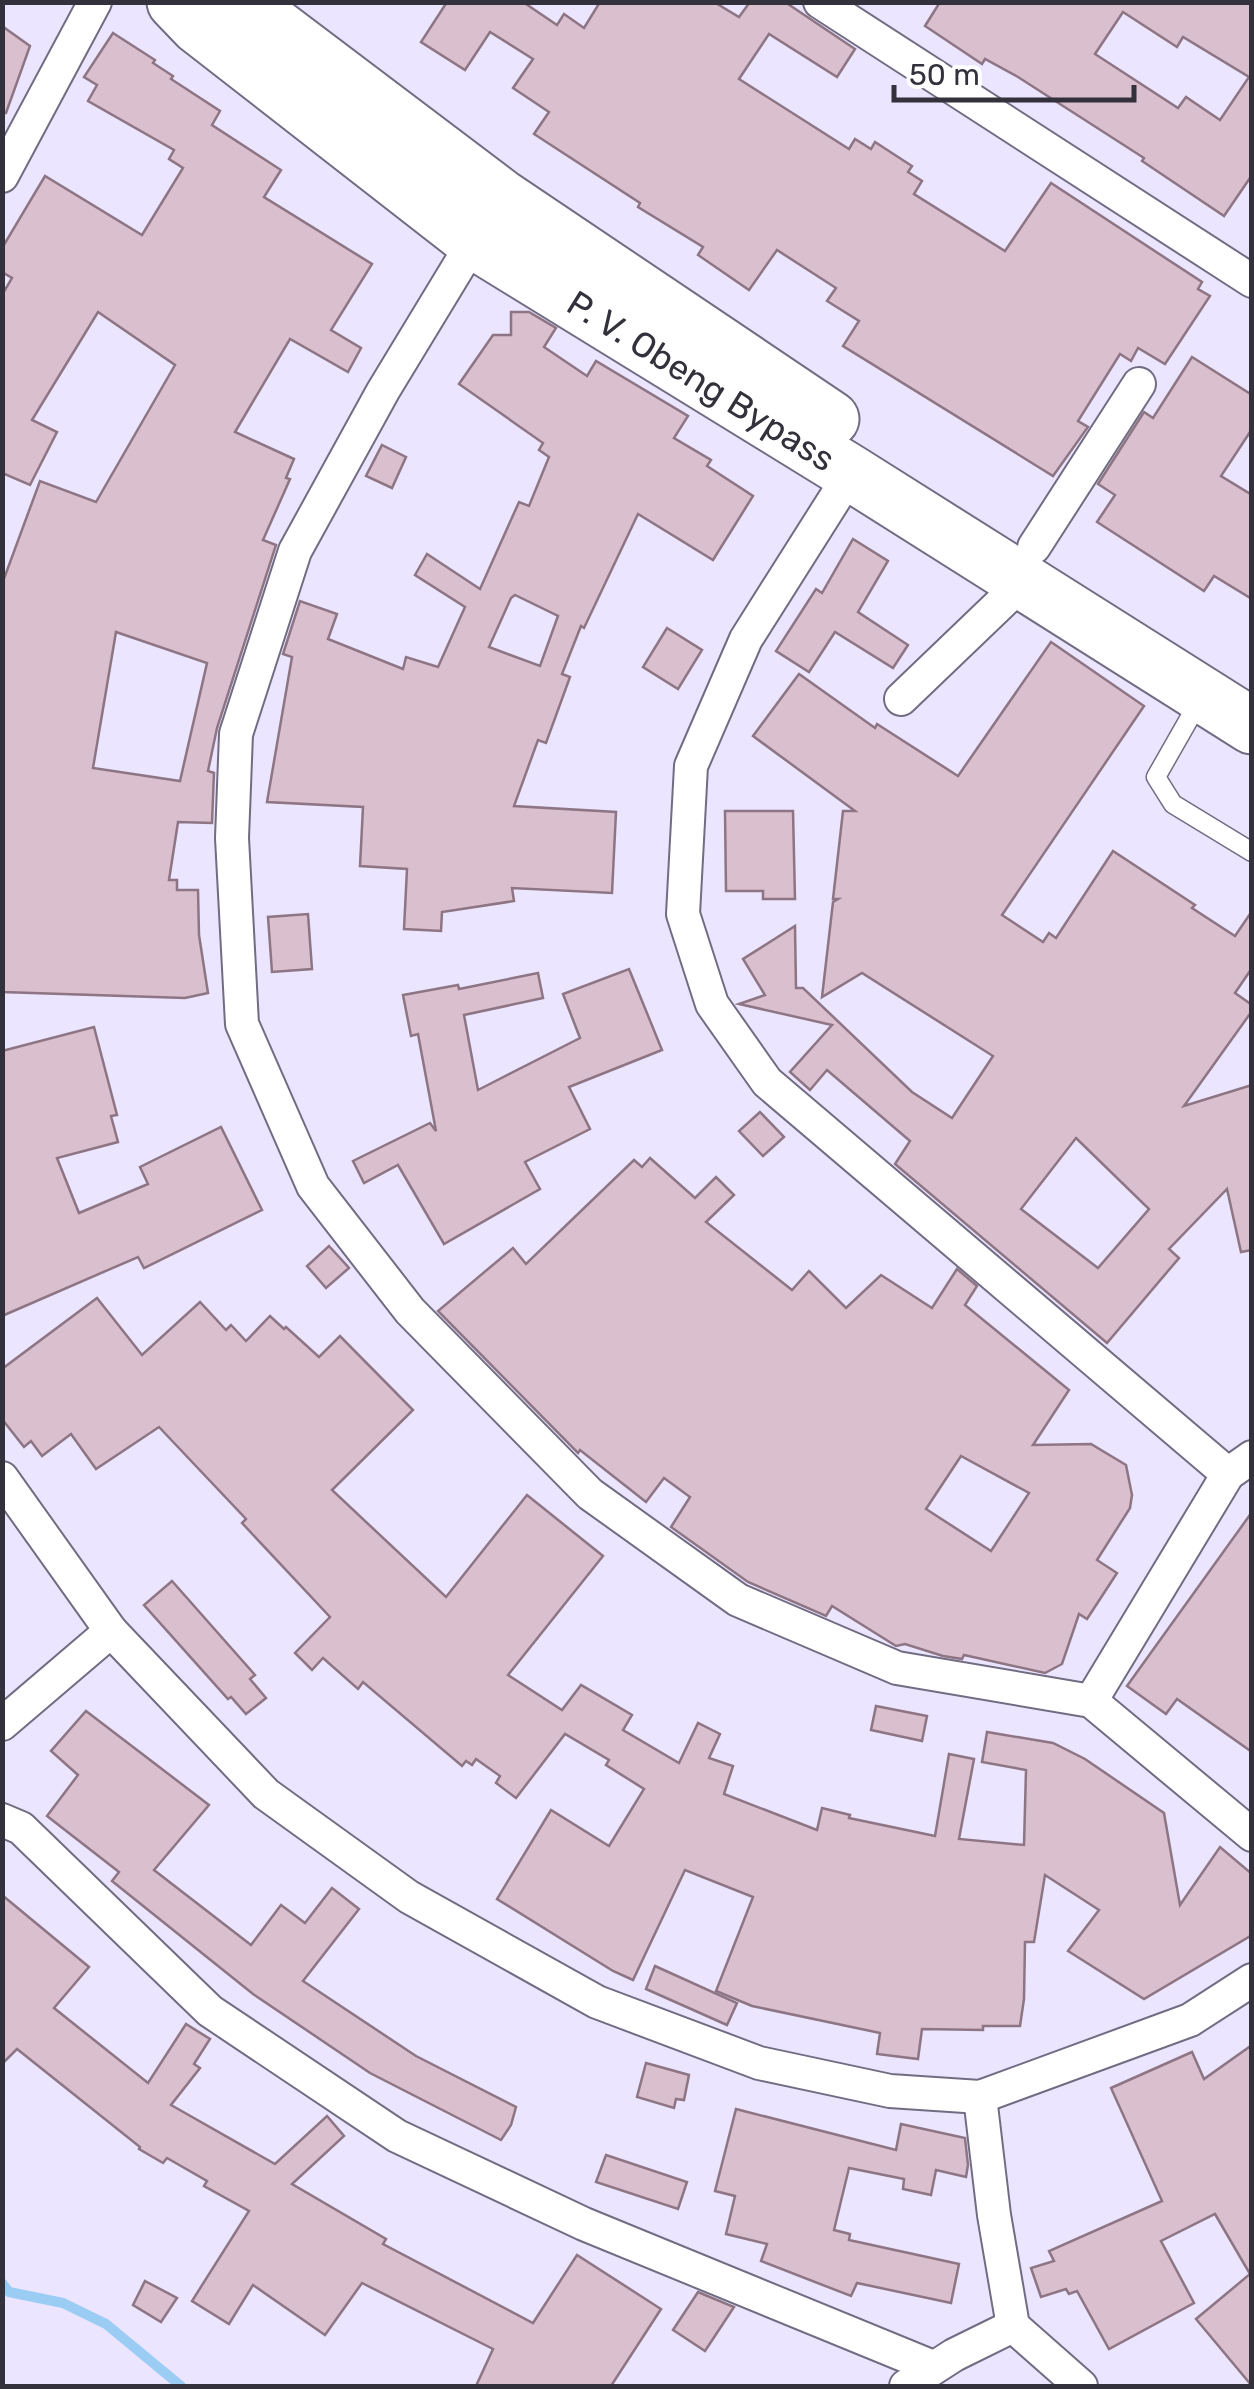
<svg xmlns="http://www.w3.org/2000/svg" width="1254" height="2389" font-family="Rubik,sans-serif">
	<rect width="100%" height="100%" fill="#ebe5ff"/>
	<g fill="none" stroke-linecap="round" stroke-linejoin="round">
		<polyline stroke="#9accf4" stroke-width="10" points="2,2283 9,2292 63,2303 106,2324 181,2386"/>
	</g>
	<g fill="#dabfce" stroke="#8d7583" stroke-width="2.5" fill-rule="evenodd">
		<polygon points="447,2 523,2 557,25 564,14 584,28 600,2 714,2 739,17 750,2 785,2 855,49 837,77 769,34 739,79 849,149 855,139 871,149 875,142 912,166 908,172 922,181 914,194 1005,251 1051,183 1202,282 1198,289 1210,296 1165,364 1138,348 1131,361 1120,354 1078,421 1088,427 1053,476 843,346 859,321 827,301 836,288 777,250 749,290 698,255 703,247 638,207 640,203 534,134 549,112 513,88 533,59 490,32 465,70 421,42"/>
		<path d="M940,2H1252V175L1224,216L1142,161L1144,158L1018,77L985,59L982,64L925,26ZM1123,12L1177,47L1183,37L1249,77L1220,120L1186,97L1178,108L1095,54Z"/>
		<polygon points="2,26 30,46 6,113 2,113"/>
		<path d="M113,33L155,60L153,63L173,76L171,79L220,111L212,125L281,170L264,197L372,264L331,330L361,348L348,372L290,339L235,432L294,459L286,478L290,479L263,540L276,545L217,728L208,771L214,773L212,823L178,822L169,880H177V890H198L199,935L208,993L185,998L2,992V584L40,481L96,502L175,365L98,312L32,420L57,432L30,485L2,473V295L12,278L2,272V248L45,176L142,235L183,168L169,159L174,150L88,101L97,85L84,77ZM116,632L207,663L180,781L93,768Z"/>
		<path d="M511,312H529L556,328L544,347L587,376L596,361L688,416L674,438L711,460L707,466L753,496L713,560L638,514L584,628L581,626L562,674L570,677L546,743L538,740L514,806L616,812L612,893L512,888L514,901L442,912L441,931L404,929L407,869L360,866L363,807L267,802L292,657L283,654L300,601L337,614L328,639L403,669L406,657L438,667L465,607L415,575L427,554L480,589L519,502L529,506L549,457L539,450L543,443L459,384L493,335H511ZM515,595L558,616L540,666L489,647L511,598Z"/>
		<polygon points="1192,357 1252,395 1252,429 1221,476 1252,495 1252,599 1214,576 1204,591 1097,522 1115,495 1098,484 1144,412 1153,418"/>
		<polygon points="382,445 406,457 392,488 366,476"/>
		<polygon points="853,539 888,561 858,612 908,645 893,668 835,632 809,672 776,651 816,589 822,593"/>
		<polygon points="667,628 702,650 678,689 643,667"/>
		<path d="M1051,642L1144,706L1002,915L1043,942L1049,933L1056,938L1113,851L1195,905L1192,908L1235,936L1252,911V968L1235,993L1252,1005V1011L1184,1106L1252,1085V1250L1241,1252L1227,1189L1169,1249L1179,1258L1107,1343L895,1164L910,1141L827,1070L810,1090L790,1072L832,1025L739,1004L765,995L743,959L795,926L796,988H803L912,1092L952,1118L993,1056L862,973L822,997L833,902L838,899H833L843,811H855L753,736L799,674L875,728L877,724L958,776ZM1076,1138L1149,1209L1098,1268L1021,1209Z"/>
		<polygon points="725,811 793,811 795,899 763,899 763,891 726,891"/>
		<polygon points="308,914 312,969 272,972 268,917"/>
		<polygon points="629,969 662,1050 569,1087 590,1129 525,1162 540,1189 444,1244 398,1165 364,1183 353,1161 430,1123 436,1131 418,1034 411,1036 403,995 458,985 459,989 538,973 543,998 464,1015 478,1090 580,1038 563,994"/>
		<polygon points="94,1027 117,1115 111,1116 118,1142 57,1158 79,1213 148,1184 140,1167 221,1127 262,1210 144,1268 138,1257 2,1316 2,1051"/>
		<polygon points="760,1112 784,1137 763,1156 739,1131"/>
		<path d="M650,1158L695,1198L716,1177L734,1195L706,1222L792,1290L809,1271L846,1308L881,1275L932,1308L957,1269L977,1286L965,1305L1069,1390L1033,1445L1091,1444L1126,1465L1132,1495L1130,1508L1097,1560L1117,1573L1087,1619L1079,1614L1062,1664L1045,1673L964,1655L962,1659L943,1656L905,1644L896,1646L832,1606L826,1616L748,1582L671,1527L690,1497L664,1478L646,1502L580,1450L578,1453L438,1311L513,1248L526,1264L634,1160L642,1167ZM961,1456L1029,1493L991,1551L926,1509Z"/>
		<polygon points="329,1246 349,1268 326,1288 307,1266"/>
		<polygon points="97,1298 142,1355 200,1302 226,1330 231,1325 246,1341 270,1316 284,1329 286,1327 319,1357 340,1336 413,1410 332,1490 446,1597 527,1495 603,1556 508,1675 562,1710 581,1685 632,1715 623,1730 679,1763 698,1723 720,1734 709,1758 733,1766 724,1794 817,1830 822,1808 850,1815 849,1818 935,1836 949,1754 974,1759 959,1839 1024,1845 1026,1770 982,1762 987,1732 1053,1743 1085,1759 1164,1813 1180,1905 1220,1847 1252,1874 1252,1935 1144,1999 1068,1951 1099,1910 1045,1875 1034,1942 1025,1942 1024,1999 1020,2026 983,2026 983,2030 922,2029 918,2059 877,2054 880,2033 752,2006 716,1991 753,1897 685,1870 633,1980 613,1971 497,1899 551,1810 609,1846 644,1789 606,1765 609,1760 565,1734 516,1798 496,1783 500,1776 476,1759 472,1765 466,1761 462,1766 363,1682 358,1689 323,1658 312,1670 295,1653 330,1617 242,1523 246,1519 159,1427 96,1469 71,1434 42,1456 31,1441 24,1447 2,1419 2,1369"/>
		<polygon points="1252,1512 1252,1752 1177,1699 1166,1714 1127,1686"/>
		<polygon points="172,1581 255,1675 250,1679 266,1698 246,1714 231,1697 228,1699 144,1605"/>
		<polygon points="876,1706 927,1716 922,1741 871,1730"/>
		<polygon points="86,1711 209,1805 154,1870 251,1945 281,1905 305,1923 332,1888 359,1909 303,1981 416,2056 516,2107 511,2125 501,2140 370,2073 253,1994 112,1881 119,1872 47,1816 78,1775 51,1751"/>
		<polygon points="2,1895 89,1967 54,2008 148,2083 186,2024 210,2039 194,2064 200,2068 171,2105 275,2164 327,2116 344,2136 292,2184 386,2239 383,2244 533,2323 577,2255 661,2309 611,2386 476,2386 493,2349 362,2283 325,2335 253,2285 229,2324 192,2301 249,2211 204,2186 207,2181 167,2158 163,2163 139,2149 140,2147 17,2049 2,2064"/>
		<polygon points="655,1966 737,2003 727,2025 646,1989"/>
		<polygon points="1252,2045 1252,2386 1196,2319 1250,2274 1215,2214 1161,2241 1194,2303 1109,2349 1077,2291 1069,2294 1066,2289 1041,2297 1031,2268 1054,2261 1049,2251 1162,2201 1111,2088 1192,2052 1204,2079"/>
		<polygon points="646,2063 689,2075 684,2100 676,2099 674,2108 637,2097"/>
		<polygon points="736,2109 896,2150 901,2124 965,2138 968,2165 966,2177 936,2170 931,2195 903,2189 904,2179 849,2168 834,2230 850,2234 849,2240 959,2264 951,2303 857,2283 851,2296 761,2261 767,2244 726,2234 735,2196 715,2191"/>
		<polygon points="606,2155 687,2182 678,2209 596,2182"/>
		<polygon points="145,2281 177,2298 161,2322 133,2305"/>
		<polygon points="698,2292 734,2307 705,2351 673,2330"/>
	</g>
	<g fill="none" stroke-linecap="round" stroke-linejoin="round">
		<defs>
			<polyline id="lane" points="1201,698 1156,777 1173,804 1252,852"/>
			<g id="street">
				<polyline points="820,2 1252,281"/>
				<polyline points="2,176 95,2"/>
				<polyline points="474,241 383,391 295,551 236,734 232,838 242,1024 313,1186 410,1311 590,1494 738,1600 897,1668 1091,1701 1252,1835"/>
				<polyline points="851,473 746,639 691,766 683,914 712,1004 767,1082 1228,1474"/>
				<polyline points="1034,547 1139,384"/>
				<polyline points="901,699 1023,582"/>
				<polyline points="2,1478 111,1631 266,1794 409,1897 597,2002 759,2063 890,2091 980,2097 1190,2020 1252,1980"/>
				<polyline points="1091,1701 1228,1474 1252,1457"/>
				<polyline points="2,1724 111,1631"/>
				<polyline points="2,1820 21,1828 210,2011 397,2136 584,2224 933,2367"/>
				<polyline points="980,2097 994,2215 1013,2326 1081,2386"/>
				<polyline points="906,2386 954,2355 1013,2326"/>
			</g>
			<g id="highway">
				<polyline points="175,2 198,26 474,241 851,473 1252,726"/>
				<polyline points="243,2 501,197 831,419"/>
			</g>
		</defs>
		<use href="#lane" stroke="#726c83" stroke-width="21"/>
		<use href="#street" stroke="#726c83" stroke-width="36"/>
		<use href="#highway" stroke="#726c83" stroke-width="59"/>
		<use href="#lane" stroke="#fff" stroke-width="18"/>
		<use href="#street" stroke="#fff" stroke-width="32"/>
		<use href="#highway" stroke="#fff" stroke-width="55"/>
	</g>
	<g text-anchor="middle" stroke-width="8" stroke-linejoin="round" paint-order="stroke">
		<g font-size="35" fill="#33313b" stroke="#fff">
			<text transform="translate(701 381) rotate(32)" y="12">P. V. Obeng Bypass</text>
		</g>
	</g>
	<rect width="1254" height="2389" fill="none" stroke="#33313b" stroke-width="10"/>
	<path d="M894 85v15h240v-15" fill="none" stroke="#33313b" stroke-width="5"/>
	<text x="909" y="85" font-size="30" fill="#33313b" stroke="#ffffff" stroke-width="8" paint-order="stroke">50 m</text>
</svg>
